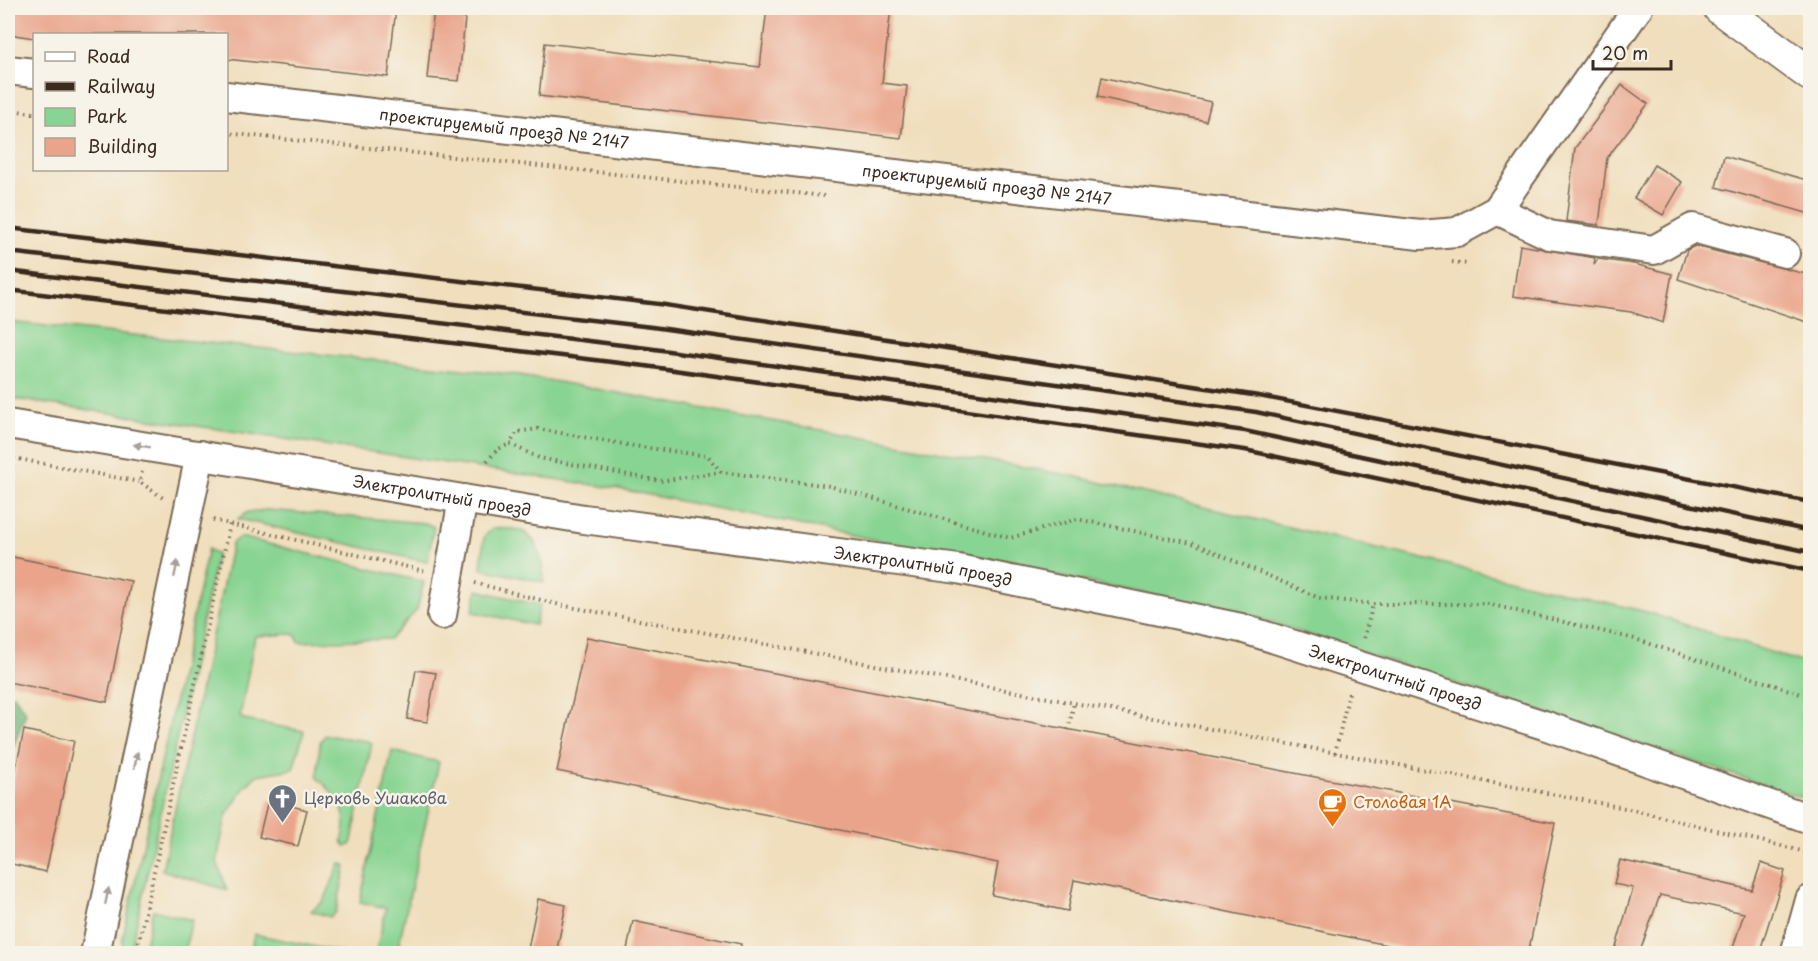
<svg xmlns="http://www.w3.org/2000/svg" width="1818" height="961" font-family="'Playpen Sans',sans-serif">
	<rect width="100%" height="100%" fill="#f7f3e8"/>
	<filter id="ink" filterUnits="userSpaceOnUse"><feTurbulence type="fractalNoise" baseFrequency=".0167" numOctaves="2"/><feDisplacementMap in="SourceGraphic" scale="12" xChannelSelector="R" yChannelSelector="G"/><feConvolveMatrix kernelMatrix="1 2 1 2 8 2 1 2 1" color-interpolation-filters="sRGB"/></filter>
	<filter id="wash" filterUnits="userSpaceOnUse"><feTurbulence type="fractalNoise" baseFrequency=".008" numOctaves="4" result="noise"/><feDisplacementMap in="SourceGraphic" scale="24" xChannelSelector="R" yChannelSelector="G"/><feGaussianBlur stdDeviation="1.35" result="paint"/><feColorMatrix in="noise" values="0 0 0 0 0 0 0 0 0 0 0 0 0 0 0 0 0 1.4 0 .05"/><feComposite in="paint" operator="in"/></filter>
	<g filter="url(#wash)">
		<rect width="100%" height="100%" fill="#f0debc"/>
		<g fill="#88d492" stroke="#627f58" stroke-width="1.5">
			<polygon points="8,322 520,375 1073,476 1643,611 1810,665 1810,800 1242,613 614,488 8,398"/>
			<polygon points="267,510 425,523 434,527 427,562 238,519 248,512"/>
			<path d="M493,528C502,529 514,528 522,531C540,540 543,565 544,582L481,569L484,537Z"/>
			<polygon points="240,537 424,582 417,610 390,639 300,642 294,634 255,636 240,717 249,721 304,731 293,769 257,775 244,788 226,816 217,861 227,890 162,870 232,543"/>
			<polygon points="208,549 217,554 130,953 126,953 122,942"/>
			<polygon points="477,590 540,605 535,625 473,612"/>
			<path d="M325,735L367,741L372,743L351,845L345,846L342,841C351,815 338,795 317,778L320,742Z"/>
			<polygon points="392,751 439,762 397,953 376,953 386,908 360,902"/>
			<polygon points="340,863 346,866 336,912 330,917 311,911 324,901"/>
			<polygon points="153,910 192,920 184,953 143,953"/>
			<polygon points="254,934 345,953 266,954 251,950"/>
		</g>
		<polygon fill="#6eb67c" stroke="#54704d" stroke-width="1.5" points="14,695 26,713 8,761 8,696"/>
		<g id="blocks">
			<g fill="#eaa48b">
				<polygon points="8,8 396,8 388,77 226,59 226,34 34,34 34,38 8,34"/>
				<polygon points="434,8 466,8 459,81 427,78"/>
				<polygon points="767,8 891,8 882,83 907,86 901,138 539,96 545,43 760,67"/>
				<polygon points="1102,77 1211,102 1206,121 1098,97"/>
				<polygon points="1622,85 1648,104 1607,158 1599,225 1566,221 1575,148"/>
				<polygon points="1724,156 1810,181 1810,214 1716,187"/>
				<polygon points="1654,165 1682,182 1663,215 1634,198"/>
				<polygon points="1520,245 1595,258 1594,265 1598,259 1634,264 1672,274 1663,323 1631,312 1513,296"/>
				<polygon points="1695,246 1810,275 1810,323 1678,279 1687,250"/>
				<polygon points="8,556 131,581 107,702 8,682"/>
				<polygon points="587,637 1555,823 1528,954 1431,954 1074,880 1068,911 992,895 998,863 557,771"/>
				<polygon points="416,670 436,673 427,722 407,719"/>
				<polygon points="24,730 74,741 46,872 8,863 8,806"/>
				<polygon points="268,800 307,810 298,846 259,837"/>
				<polygon points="1620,860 1752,890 1761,863 1785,871 1759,954 1731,954 1744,913 1660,895 1639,954 1614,954 1633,888 1614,884"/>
				<polygon points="538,899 566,905 556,954 527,954"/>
				<polygon points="633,921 741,944 740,954 626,954"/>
			</g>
		</g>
	</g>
	<g filter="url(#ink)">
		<use href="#blocks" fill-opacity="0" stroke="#7a6955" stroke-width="1.5"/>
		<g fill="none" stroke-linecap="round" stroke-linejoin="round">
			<defs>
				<g id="minor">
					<polyline points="8,70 34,73"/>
					<path id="s1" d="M226,96L1420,235L1457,232L1497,210L1638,8"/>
					<polyline points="1497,210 1549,235 1654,250 1693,228 1785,253"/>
					<path id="s2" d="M8,424L584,519L958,569L1241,628L1544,725L1810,819"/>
					<polyline points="442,615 463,499"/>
					<polyline points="95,954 200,455"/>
					<polyline points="1795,954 1810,900"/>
				</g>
				<polyline id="major" points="1720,8 1810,74"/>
			</defs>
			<use href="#minor" stroke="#7a6955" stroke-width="32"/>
			<use href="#major" stroke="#7a6955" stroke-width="36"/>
			<g stroke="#7a6955" stroke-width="4" stroke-dasharray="1.5 4.5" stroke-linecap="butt">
				<polyline points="8,110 34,113"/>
				<polyline points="226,133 824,196"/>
				<polyline points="1452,262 1469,264"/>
				<polyline points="8,457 140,482"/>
				<polyline points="487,461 498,449 510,444"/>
				<polyline points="142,472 140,482 163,498"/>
				<polyline points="721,472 708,456 634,446 538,429 517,432 510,444 539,458 660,481 721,472 830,486 1010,538 1077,519 1196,544 1319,598 1373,604 1488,604 1635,639 1810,697"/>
				<polyline points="213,520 424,571"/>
				<polyline points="475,583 560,605 1625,808 1810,853"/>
				<polyline points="1364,638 1373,604"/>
				<polyline points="1068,730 1074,703"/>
				<polyline points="1335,753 1349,693"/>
				<polyline points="136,954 230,524"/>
			</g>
			<use href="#minor" stroke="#fff" stroke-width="28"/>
			<use href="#major" stroke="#fff" stroke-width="33"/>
			<g stroke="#3b2a1e" stroke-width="4.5">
				<polyline points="8,228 659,304 1259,396 1810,502"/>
				<polyline points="8,252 652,327 1256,412 1810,531"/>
				<polyline points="8,271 647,348 1245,431 1810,552"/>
				<polyline points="8,290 645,366 1245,450 1810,571"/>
			</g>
		</g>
		<defs><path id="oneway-solid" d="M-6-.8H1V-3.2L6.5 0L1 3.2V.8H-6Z" transform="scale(1.5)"/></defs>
		<g fill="#a79f9a">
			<use href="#oneway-solid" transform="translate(142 446) rotate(-171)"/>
			<use href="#oneway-solid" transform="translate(176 569) rotate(-78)"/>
			<use href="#oneway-solid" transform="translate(136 760) rotate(-78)"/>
			<use href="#oneway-solid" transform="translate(107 896) rotate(-78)"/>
		</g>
	</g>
	<defs>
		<symbol id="church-pin" viewBox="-11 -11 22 30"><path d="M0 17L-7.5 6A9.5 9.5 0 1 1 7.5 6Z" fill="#6b7280" stroke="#f7f3e8"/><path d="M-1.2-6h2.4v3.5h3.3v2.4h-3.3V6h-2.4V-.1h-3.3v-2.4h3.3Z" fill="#fff"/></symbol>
		<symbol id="cafe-pin" viewBox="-11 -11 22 30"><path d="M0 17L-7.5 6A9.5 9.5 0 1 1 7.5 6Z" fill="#e8710a" stroke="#f7f3e8"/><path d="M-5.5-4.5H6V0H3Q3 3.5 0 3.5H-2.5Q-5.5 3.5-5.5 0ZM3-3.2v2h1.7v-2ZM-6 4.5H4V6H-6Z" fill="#fff"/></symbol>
	</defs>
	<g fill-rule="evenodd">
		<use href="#church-pin" x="266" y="782" width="33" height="45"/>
		<use href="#cafe-pin" x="1316" y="786" width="33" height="45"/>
	</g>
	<g text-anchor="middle" stroke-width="5" stroke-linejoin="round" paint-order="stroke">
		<g font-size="16" fill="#3b2a1e" stroke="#f7f3e8">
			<text dy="6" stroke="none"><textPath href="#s1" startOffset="280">проектируемый проезд № 2147</textPath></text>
			<text dy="6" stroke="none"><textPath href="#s1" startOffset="766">проектируемый проезд № 2147</textPath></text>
			<text dy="6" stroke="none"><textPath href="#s2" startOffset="440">Электролитный проезд</textPath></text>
			<text dy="6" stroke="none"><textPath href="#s2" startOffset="926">Электролитный проезд</textPath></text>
			<text dy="6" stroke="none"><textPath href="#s2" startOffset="1412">Электролитный проезд</textPath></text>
		</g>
		<g font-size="16" fill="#5b616d" stroke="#f7f3e8" text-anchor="start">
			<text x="304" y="804">Церковь Ушакова</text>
		</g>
		<g font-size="16" fill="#c56008" stroke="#f7f3e8" text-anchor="start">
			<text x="1353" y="808">Столовая 1А</text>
		</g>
	</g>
	<rect width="1818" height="961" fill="none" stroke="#f7f3e8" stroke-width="30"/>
	<rect x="33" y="33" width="195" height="138" fill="#f7f3e8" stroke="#aca397" stroke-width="1.5"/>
	<rect x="45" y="52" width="30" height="9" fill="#ffffff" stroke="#aca397" stroke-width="1.5"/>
	<text x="87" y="63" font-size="18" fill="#3b2a1e">Road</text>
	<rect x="45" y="82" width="30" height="9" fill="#3b2a1e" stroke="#aca397" stroke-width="1.5"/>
	<text x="87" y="93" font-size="18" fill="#3b2a1e">Railway</text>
	<rect x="45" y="108" width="30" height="18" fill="#88d492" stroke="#aca397" stroke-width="1.5"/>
	<text x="87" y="123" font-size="18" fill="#3b2a1e">Park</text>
	<rect x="45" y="138" width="30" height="18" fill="#eaa48b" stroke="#aca397" stroke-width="1.5"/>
	<text x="87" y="153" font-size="18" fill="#3b2a1e">Building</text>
	<path d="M1593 60v9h78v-9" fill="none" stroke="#3b2a1e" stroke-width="3"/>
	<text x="1602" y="60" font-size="18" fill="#3b2a1e" stroke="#f7f3e8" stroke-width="4.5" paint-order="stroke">20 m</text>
</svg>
